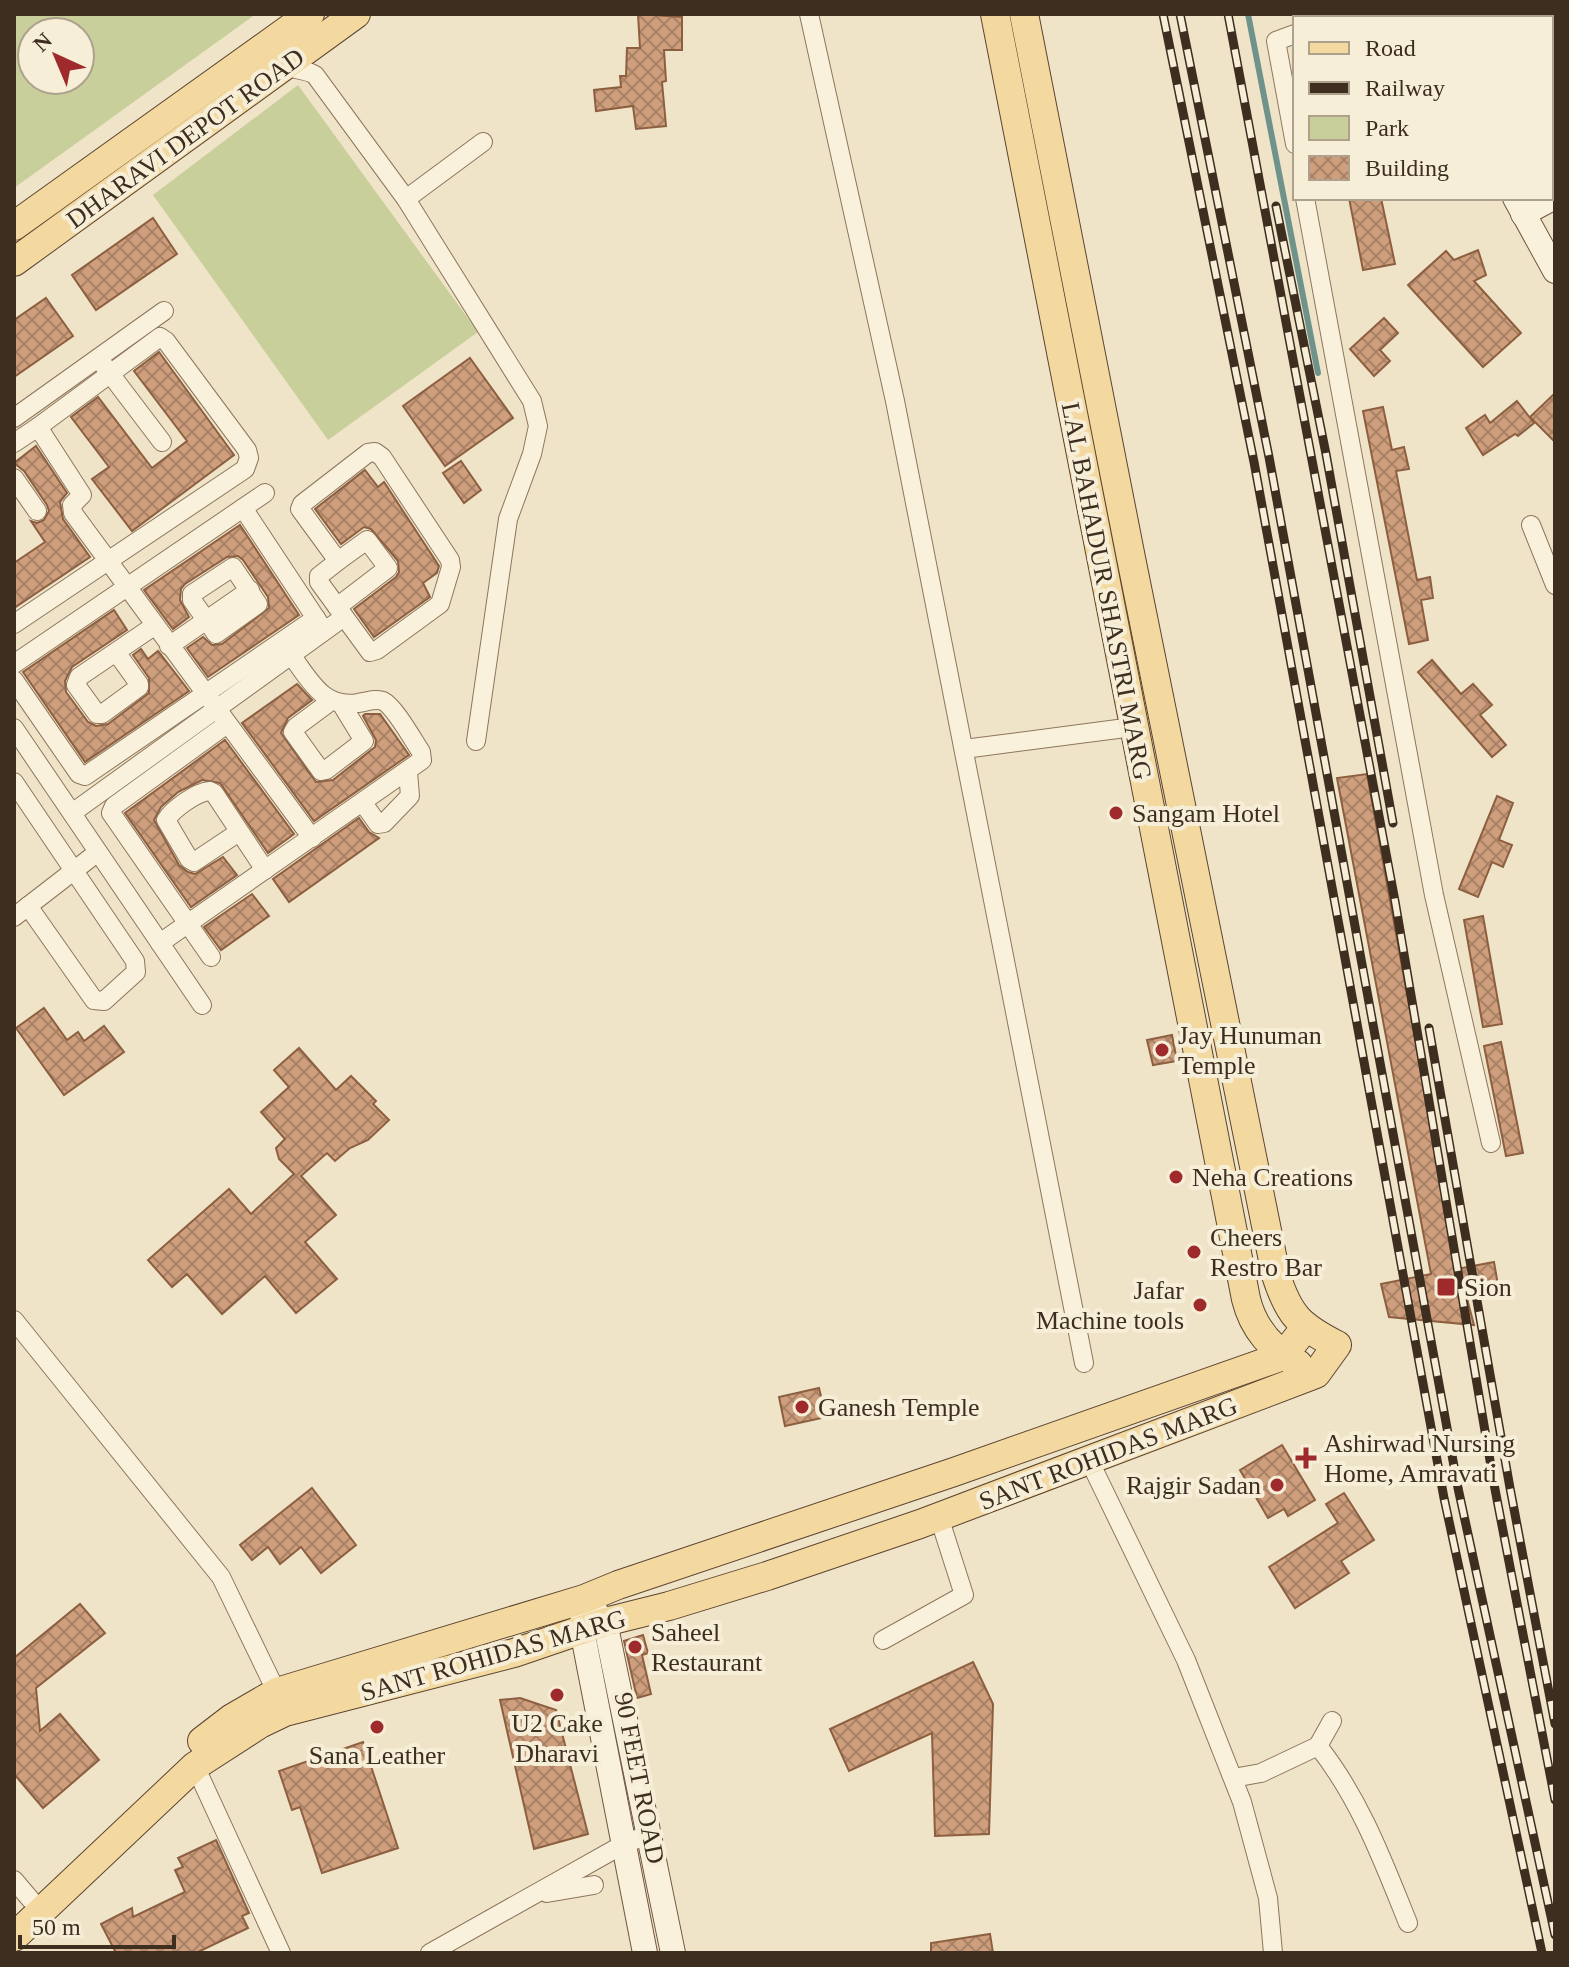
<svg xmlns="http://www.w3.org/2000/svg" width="1569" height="1967" font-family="'Times New Roman',serif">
	<defs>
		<pattern id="building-cross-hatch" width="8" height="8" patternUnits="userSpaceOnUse" patternTransform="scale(2)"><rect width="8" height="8" fill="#cf9f7d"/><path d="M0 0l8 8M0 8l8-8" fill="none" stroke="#a98266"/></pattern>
	</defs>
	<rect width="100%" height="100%" fill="#f0e4c8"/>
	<g fill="#c9cf9b" fill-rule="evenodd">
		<path d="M14,14H256L14,188ZM32,32H80V80H32Z"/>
		<polygon points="298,85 478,332 328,440 153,195"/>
	</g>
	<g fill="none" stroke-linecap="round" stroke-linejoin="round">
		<polyline stroke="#6f938a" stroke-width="6" points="1248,14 1318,373"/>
	</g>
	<g fill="url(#building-cross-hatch)" stroke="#8d5f41" stroke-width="2">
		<polygon points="638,14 682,17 682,50 664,50 666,81 662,82 666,126 636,129 633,106 596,111 594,90 621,87 620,76 626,76 627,48 640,48"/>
		<polygon points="1349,198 1381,198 1395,264 1363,270"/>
		<polygon points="153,218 177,254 96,310 72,275"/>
		<polygon points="1478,250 1486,275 1474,281 1521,333 1483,367 1408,285 1446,251 1454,260"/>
		<polygon points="46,298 73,336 14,377 14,320"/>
		<polygon points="1384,318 1398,333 1380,350 1390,361 1374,376 1350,349"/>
		<polygon points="159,352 234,455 132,531 92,479 109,467 71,417 98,397 152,468 187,441 134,371"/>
		<polygon points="470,358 513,418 445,466 403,406"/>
		<polygon points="1555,393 1555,442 1530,417"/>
		<polygon points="1517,401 1534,423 1518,436 1515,434 1483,455 1466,428 1485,415 1490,423"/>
		<polygon points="1383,407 1392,450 1404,447 1409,469 1396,471 1417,580 1430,577 1433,598 1421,600 1428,640 1409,644 1363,411"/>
		<polygon points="36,446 67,493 60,502 63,519 90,557 14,608 14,563 45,542 31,521 37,523 44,520 49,511 47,505 24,471 14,463"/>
		<polygon points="461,461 481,490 464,503 443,473"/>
		<polygon points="365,470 378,487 384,482 439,566 437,573 423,583 430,597 374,637 354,609 396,577 399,572 398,561 371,529 364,527 341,544 315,509"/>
		<polygon points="240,525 299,615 208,677 187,648 203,637 212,645 222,644 269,608 268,597 243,560 238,556 227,557 185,584 181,589 180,600 189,617 173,629 144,590"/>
		<polygon points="114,610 127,630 72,667 65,681 66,692 88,722 96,726 108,724 149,693 149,678 133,655 141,649 148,659 158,651 189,691 85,762 23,672"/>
		<polygon points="1432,660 1461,694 1473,684 1492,705 1480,715 1506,745 1492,757 1418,672"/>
		<polygon points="297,684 312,700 288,718 281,733 316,782 333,780 375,747 376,740 363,716 365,714 380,714 409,755 314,821 242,723"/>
		<polygon points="225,740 294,834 268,853 220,783 202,780 178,792 161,807 154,820 179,865 188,872 195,874 223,857 237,875 191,907 125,813"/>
		<polygon points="1367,774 1457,1269 1494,1262 1498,1285 1465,1291 1474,1325 1389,1317 1381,1284 1431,1274 1337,778"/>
		<polygon points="1497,796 1513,803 1499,840 1512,845 1503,867 1492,862 1478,897 1459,889"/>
		<polygon points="359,818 369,832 379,838 289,902 273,879"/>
		<polygon points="252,894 269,916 221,950 204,927"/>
		<polygon points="1483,916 1502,1024 1483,1027 1464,920"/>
		<polygon points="44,1008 67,1040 78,1032 84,1041 104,1026 124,1052 64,1095 16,1028"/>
		<polygon points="1172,1035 1177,1061 1153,1065 1147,1040"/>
		<polygon points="1501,1042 1523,1153 1506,1156 1484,1046"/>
		<polygon points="299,1048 336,1090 351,1076 376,1101 373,1104 389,1120 368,1140 350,1148 335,1161 327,1153 301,1176 336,1215 305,1242 337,1279 296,1313 265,1276 222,1314 187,1274 172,1287 148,1260 229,1189 251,1214 294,1174 279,1159 276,1148 285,1139 261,1112 289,1087 274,1070"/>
		<polygon points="819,1388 826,1417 785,1426 779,1397"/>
		<polygon points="1282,1445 1315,1500 1288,1516 1284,1509 1268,1518 1240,1470"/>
		<polygon points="312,1488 356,1545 321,1573 301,1547 280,1564 268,1547 252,1560 240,1545"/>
		<polygon points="1344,1493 1374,1540 1341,1561 1349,1573 1295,1608 1269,1567 1338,1523 1326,1504"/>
		<polygon points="80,1604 105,1633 36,1688 40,1731 60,1714 99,1760 43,1808 14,1774 14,1658"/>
		<polygon points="643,1635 648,1653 642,1655 651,1694 637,1698 624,1641"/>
		<polygon points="973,1662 993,1704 989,1834 935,1836 932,1733 849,1771 830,1729"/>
		<polygon points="520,1698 556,1710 588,1834 534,1849 500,1700"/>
		<polygon points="363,1742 398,1848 322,1873 300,1807 292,1810 279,1771"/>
		<polygon points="216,1840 249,1913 242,1916 248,1928 196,1953 116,1953 101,1924 132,1908 133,1917 185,1892 175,1870 183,1867 178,1858"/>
		<polygon points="990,1934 993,1953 931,1953 931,1943"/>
	</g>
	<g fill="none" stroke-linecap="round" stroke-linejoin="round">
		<defs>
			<g id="minor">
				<polyline points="809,14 895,401 1084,1363"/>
				<polyline points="1335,18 1345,14"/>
				<polyline points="1295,34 1276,41 1295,144"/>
				<path d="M282,64C292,71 304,68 315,75L406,199L532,401L538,426L532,454L508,519L476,741"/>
				<polyline points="1305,198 1434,895 1491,1143"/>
				<polyline points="406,199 483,142"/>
				<polyline points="102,363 162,442"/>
				<polyline points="14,418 164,311"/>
				<polyline points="14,443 38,427 80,492 82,495 72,505 73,513 312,838"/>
				<polygon points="375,452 382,457 450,560 451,567 440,604 377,650 370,652 319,582 319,576 338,561 300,509 302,504 368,453"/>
				<polyline points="14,478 37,511"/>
				<polyline points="243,508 321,626"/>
				<polyline points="1531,525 1555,585"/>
				<polygon points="233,567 258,604 216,634 192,600 192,594"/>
				<polyline points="337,607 388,568 367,540 338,561"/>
				<polyline points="14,624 245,469 249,458 247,450 166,341 160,337 38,427"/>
				<polyline points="169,646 250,590"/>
				<polyline points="116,652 139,684 139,687 102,714 97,714 76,685 79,677 154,626"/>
				<polyline points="14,664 265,493"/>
				<polyline points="14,680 79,774 85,776 316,618"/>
				<polyline points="331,701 296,727 293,732 321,771 326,770 364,741 342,705"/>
				<polyline points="14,728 202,1005"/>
				<polyline points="964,749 1133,727"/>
				<polyline points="14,782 135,961 136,972 104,1001 94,1000 28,906"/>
				<polyline points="363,803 378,824 384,823 410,796 408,772"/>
				<polyline points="72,813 344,617"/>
				<path d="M239,832L194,862L189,859L166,820C173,809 196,792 210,791L214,793L265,870"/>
				<polyline points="14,917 98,852"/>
				<path d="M160,943L422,760L421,752C413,740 395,707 383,701C376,698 366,702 358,703C323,709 310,680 291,655"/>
				<polyline points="211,957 111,813 114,806 227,724"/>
				<polyline points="14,1320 221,1577 280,1699"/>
				<polyline points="1089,1460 1186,1660 1242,1802 1268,1898 1273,1953"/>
				<polyline points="883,1640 964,1595 939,1517"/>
				<path d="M1318,1746C1360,1799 1383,1861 1408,1923"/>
				<polyline points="195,1766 281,1953"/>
				<polyline points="1233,1778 1261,1773 1318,1746 1332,1721"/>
				<polyline points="14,1880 31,1900"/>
				<polyline points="547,1893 594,1885"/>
				<polyline points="430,1953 624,1844 650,1834"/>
			</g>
			<g id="secondary">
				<polyline points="1430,14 1432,18"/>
				<polyline points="1466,14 1468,18"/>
				<polyline points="1515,198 1555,271"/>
				<polyline points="1523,214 1553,198"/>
				<polyline points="595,1611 605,1622 673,1953"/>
				<polyline points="583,1614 582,1630 645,1953"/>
			</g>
			<g id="primary">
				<path d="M995,14L1246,1299C1253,1328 1272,1350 1298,1364"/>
				<polyline points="14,226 310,14"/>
				<polyline points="14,262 356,14"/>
				<polyline points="202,1741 232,1718 277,1692 584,1599 618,1585 954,1472 1283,1356 1305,1328"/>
				<path d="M14,1937L195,1766L260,1724L285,1712L514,1653L605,1622L669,1606L767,1576L920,1524L1316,1374L1337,1345C1300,1326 1289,1316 1276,1275L1131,558L1024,14"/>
			</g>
		</defs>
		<use href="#minor" stroke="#8d765c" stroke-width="20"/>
		<use href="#secondary" stroke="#6f573f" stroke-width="26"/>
		<use href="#primary" stroke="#5b4430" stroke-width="30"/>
		<use href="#minor" stroke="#faf1dc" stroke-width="18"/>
		<use href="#secondary" stroke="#faf1dc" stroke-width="24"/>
		<use href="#primary" stroke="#f3d9a0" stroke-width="28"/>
		<defs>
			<g id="rail">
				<polyline points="1163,14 1254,462 1444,1498 1542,1953"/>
				<polyline points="1180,14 1269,457 1458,1488 1555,1935"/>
				<polyline points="1228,14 1395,901 1494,1484 1555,1800"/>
				<polyline points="1276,206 1326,454 1393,823"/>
				<polyline points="1429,1028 1510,1488 1555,1724"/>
			</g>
		</defs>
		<use href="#rail" stroke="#3d2e20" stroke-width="9"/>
		<use href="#rail" stroke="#f7eed8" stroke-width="6" stroke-dasharray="18" stroke-linecap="butt"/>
	</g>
	<g fill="#9e2a2b" stroke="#f7eed8" stroke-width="3">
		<circle cx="1116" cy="813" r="8"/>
		<circle cx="1162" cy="1050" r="8"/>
		<circle cx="1176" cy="1177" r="8"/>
		<circle cx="1194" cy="1252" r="8"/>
		<rect x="1436" y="1277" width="20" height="20" rx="4"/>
		<circle cx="1200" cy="1305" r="8"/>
		<circle cx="802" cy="1407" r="8"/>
		<path d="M1302 1446h8v8h8v8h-8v8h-8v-8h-8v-8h8z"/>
		<circle cx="1277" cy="1485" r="8"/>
		<circle cx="635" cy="1647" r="8"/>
		<circle cx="557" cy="1695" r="8"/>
		<circle cx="377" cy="1727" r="8"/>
	</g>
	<g text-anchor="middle" stroke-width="8" stroke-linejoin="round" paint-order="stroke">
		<g font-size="26" fill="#3d2e20" stroke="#f7eed8">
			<text transform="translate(185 138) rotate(-36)" y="9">DHARAVI DEPOT ROAD</text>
			<text transform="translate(1107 591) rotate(79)" y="9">LAL BAHADUR SHASTRI MARG</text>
			<text transform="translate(1108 1453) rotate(-21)" y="9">SANT ROHIDAS MARG</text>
			<text transform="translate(493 1655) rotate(-16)" y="9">SANT ROHIDAS MARG</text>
			<text transform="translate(640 1778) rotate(79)" y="9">90 FEET ROAD</text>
		</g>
		<g font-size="26" fill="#3d2e20" stroke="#f7eed8" text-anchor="start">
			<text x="1132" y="822">Sangam Hotel</text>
			<text x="1178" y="1044">Jay Hunuman<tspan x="1178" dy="30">Temple</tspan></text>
			<text x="1192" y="1186">Neha Creations</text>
			<text x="1210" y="1246">Cheers<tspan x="1210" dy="30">Restro Bar</tspan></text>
			<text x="1464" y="1296">Sion</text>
			<text x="1184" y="1299" text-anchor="end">Jafar<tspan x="1184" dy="30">Machine tools</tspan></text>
			<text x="818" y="1416">Ganesh Temple</text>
			<text x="1324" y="1452">Ashirwad Nursing<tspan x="1324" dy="30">Home, Amravati</tspan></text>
			<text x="1261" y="1494" text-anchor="end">Rajgir Sadan</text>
			<text x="651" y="1641">Saheel<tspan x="651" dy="30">Restaurant</tspan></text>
			<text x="557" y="1732" text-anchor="middle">U2 Cake<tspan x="557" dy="30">Dharavi</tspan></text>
			<text x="377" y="1764" text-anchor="middle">Sana Leather</text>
		</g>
	</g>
	<rect width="1569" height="1967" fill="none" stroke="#3d2e20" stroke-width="32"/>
	<rect x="1293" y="16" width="260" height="184" fill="#f7eed8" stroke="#ada18e" stroke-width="2"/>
	<rect x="1309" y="42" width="40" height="12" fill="#f3d9a0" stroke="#ada18e" stroke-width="2"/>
	<text x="1365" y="56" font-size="24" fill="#3d2e20">Road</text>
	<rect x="1309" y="82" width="40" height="12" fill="#3d2e20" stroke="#ada18e" stroke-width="2"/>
	<text x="1365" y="96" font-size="24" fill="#3d2e20">Railway</text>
	<rect x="1309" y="116" width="40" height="24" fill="#c9cf9b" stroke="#ada18e" stroke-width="2"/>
	<text x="1365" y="136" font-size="24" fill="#3d2e20">Park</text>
	<rect x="1309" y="156" width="40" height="24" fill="url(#building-cross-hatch)" stroke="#ada18e" stroke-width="2"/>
	<text x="1365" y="176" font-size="24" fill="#3d2e20">Building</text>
	<g transform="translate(56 56) rotate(316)"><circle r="38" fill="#f7eed8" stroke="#ada18e" stroke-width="2"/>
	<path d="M0-6L14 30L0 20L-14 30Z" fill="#9e2a2b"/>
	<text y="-12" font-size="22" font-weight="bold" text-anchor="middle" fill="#3d2e20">N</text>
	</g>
	<path d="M20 1935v12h154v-12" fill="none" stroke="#3d2e20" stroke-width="4"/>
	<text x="32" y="1935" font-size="24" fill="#3d2e20" stroke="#f7eed8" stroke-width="6" paint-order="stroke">50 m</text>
</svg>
